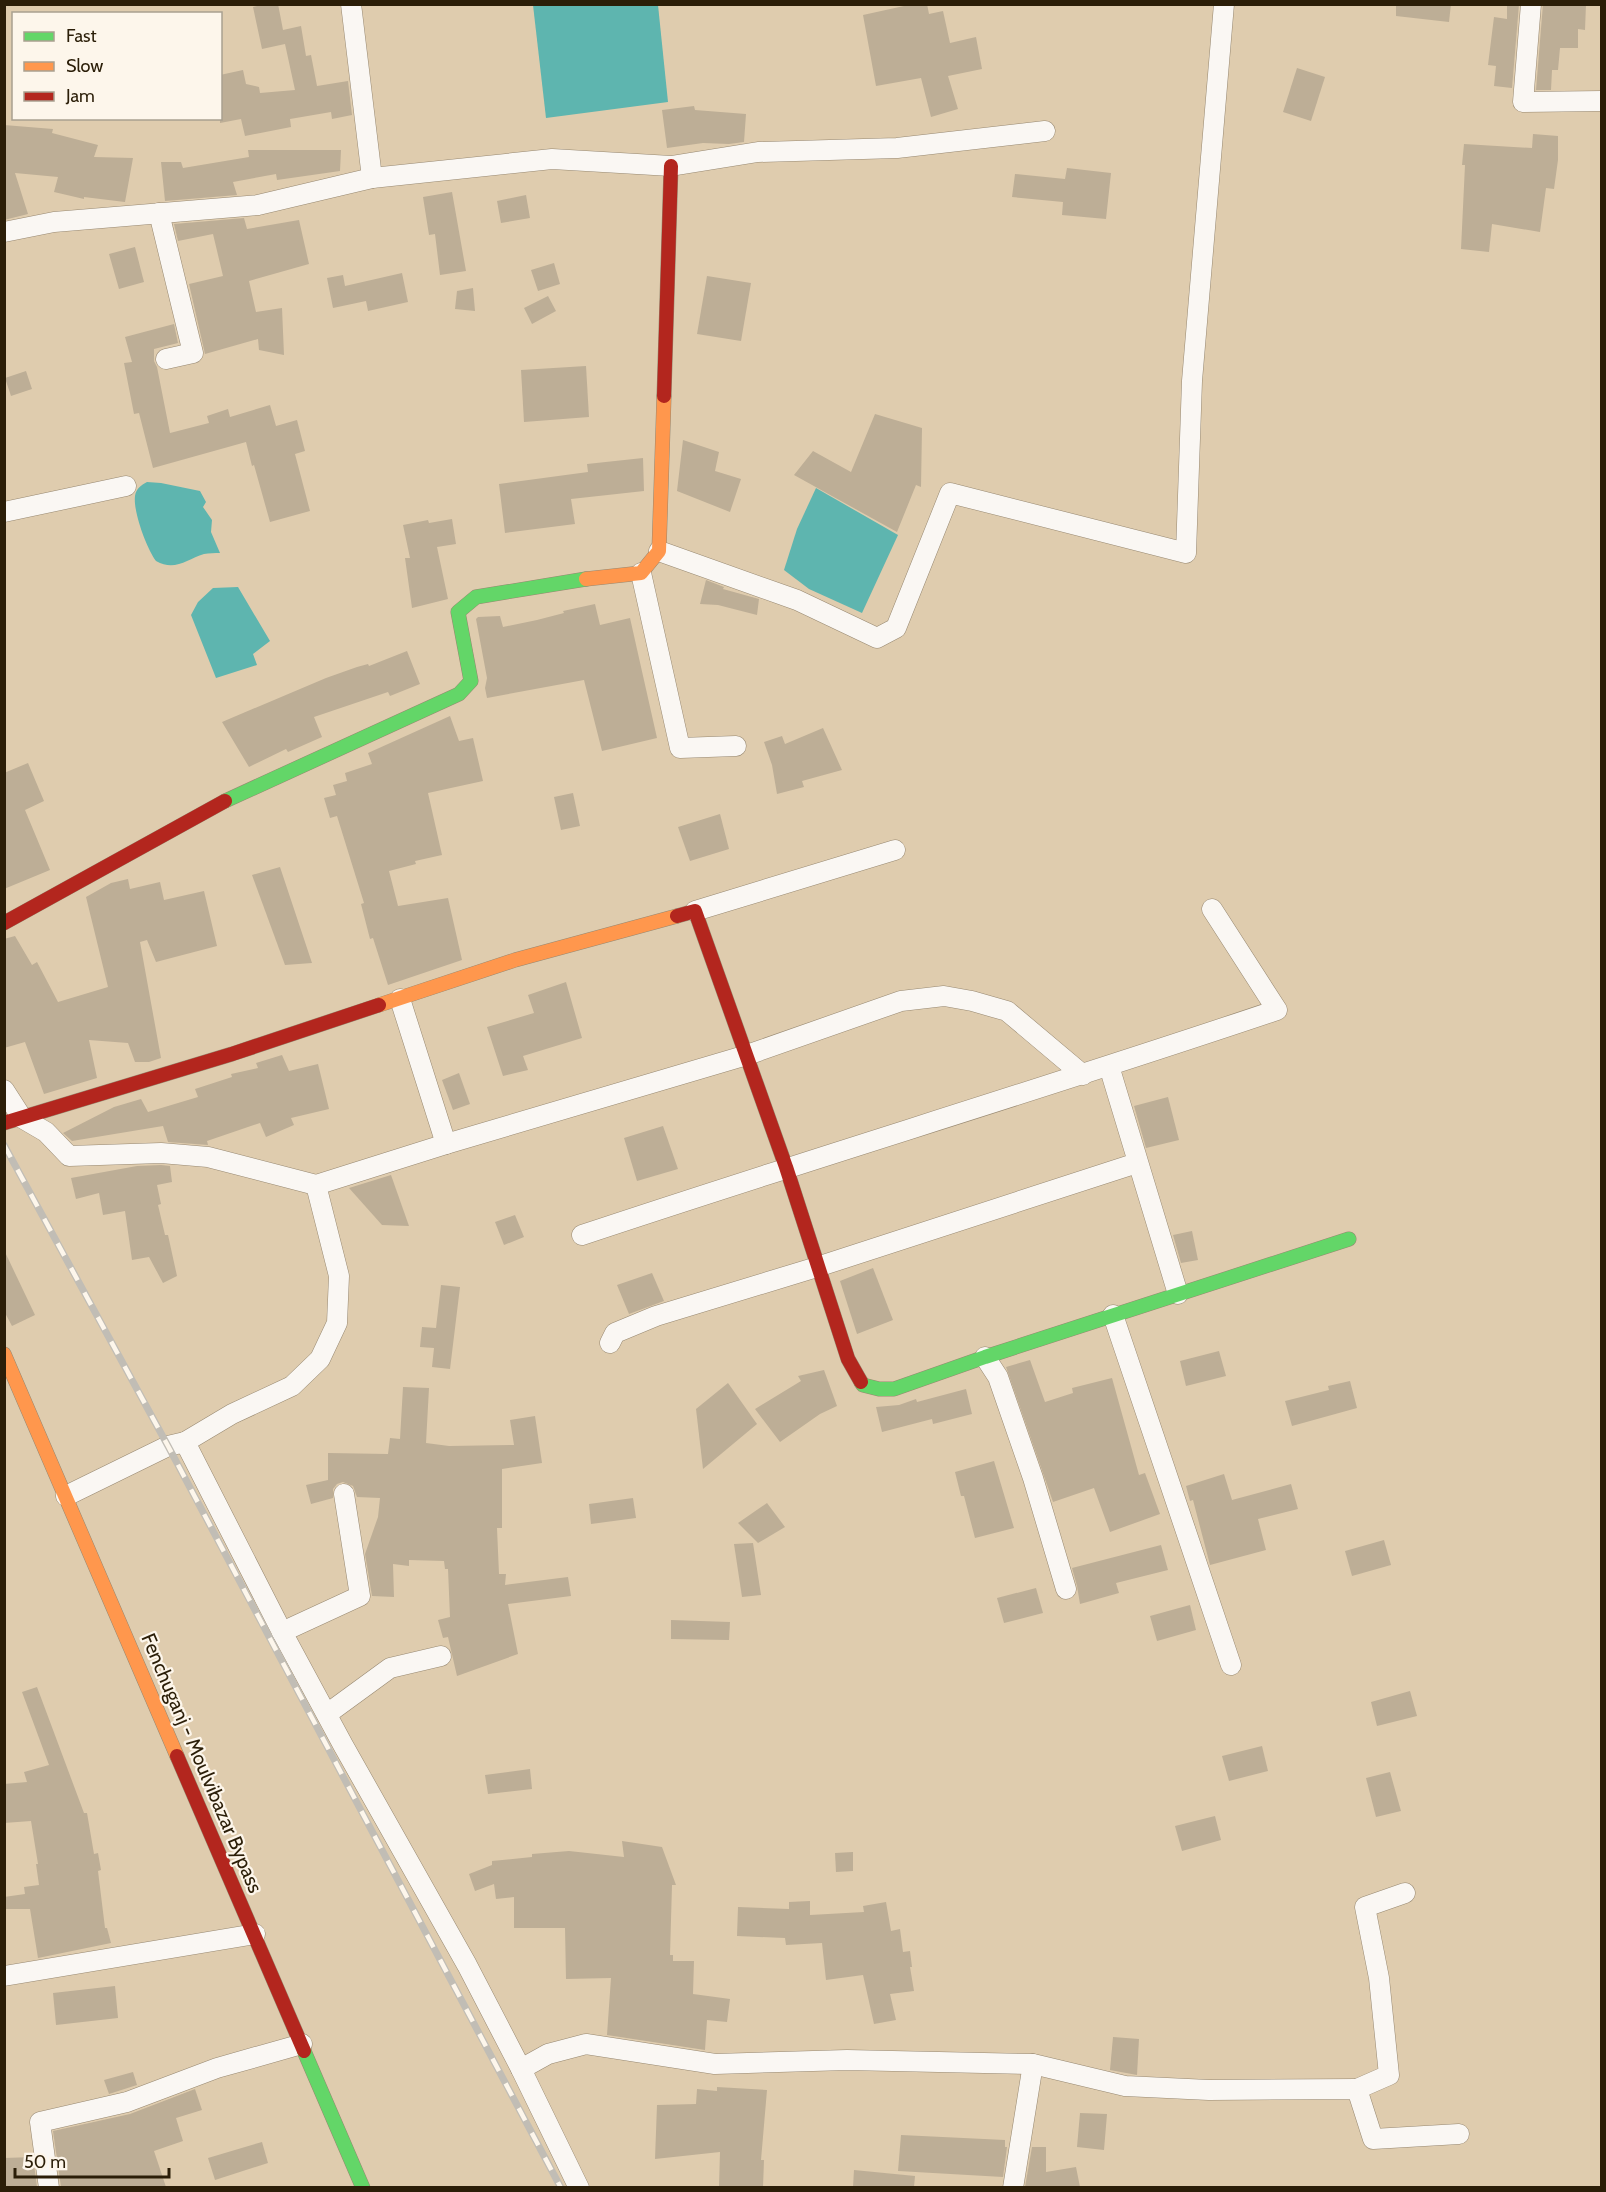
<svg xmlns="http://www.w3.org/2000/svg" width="1606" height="2192" font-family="Cabin,sans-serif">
	<rect width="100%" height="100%" fill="#dfccae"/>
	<g fill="#5eb5af">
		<polygon points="533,5 658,5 668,102 546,118"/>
		<path d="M147,482L161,483L200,491L206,502L203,507L212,520L211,532L220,553C215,553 209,553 204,554C187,559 175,572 156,561C147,549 133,512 135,496C136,489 141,485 147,482Z"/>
		<polygon points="816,488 898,535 862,613 809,589 784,570 797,529"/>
		<polygon points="238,587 270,641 253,654 257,665 216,678 191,615 198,602 213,588"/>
	</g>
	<g fill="#bdae96">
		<polygon points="265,4 278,4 283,30 301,26 306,56 311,55 317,86 348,81 352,115 332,119 331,112 290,119 291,127 245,136 241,119 220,123 220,75 243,70 246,84 259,87 260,93 295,90 285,44 262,49 253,7"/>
		<polygon points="913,4 927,4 929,14 943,11 950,43 976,37 982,69 948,76 958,109 931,117 921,78 876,86 863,15"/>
		<polygon points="1396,4 1451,4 1449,22 1396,16"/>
		<polygon points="1507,4 1519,4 1512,88 1494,86 1496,66 1488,65 1494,17 1507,19"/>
		<polygon points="1543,4 1586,4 1585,30 1578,29 1578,48 1560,48 1558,70 1552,70 1551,90 1536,90"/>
		<polygon points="1297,68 1325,77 1311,121 1283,112"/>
		<polygon points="694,106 695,110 746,114 744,142 729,144 703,143 667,148 662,110"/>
		<polygon points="4,125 53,129 52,133 98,145 94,157 133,158 125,202 84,197 84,199 54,192 58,177 15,173 28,214 4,220"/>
		<polygon points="1533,134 1558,136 1558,160 1554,189 1546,188 1540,232 1492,224 1489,252 1461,249 1465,165 1462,165 1464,144 1532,148"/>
		<polygon points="248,150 341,150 340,171 277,180 276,174 233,182 237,195 165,201 161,162 181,162 183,168 249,157"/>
		<polygon points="1067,168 1111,173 1106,219 1062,215 1063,202 1012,197 1015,174 1065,179"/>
		<polygon points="452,192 466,271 440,275 435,234 429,235 423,197"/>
		<polygon points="526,195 530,218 501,223 497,201"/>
		<polygon points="244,218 247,229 299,220 309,264 249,281 256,312 282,308 284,355 259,350 258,339 205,354 189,284 223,276 213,234 178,241 174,224"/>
		<polygon points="135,247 144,282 119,289 109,254"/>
		<polygon points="554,263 560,284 538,291 531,270"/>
		<polygon points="402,273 408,302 368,311 366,301 333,308 327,278 343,275 345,286"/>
		<polygon points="707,276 751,283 741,341 697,334"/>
		<polygon points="473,288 475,311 455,309 457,291"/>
		<polygon points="548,296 556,311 532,324 524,308"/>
		<polygon points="174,324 178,343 154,349 154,361 157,367 170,433 209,423 207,416 228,409 230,417 270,405 276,426 297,420 305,451 295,454 310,511 270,522 254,465 252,466 246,442 153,468 139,413 134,414 124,363 132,362 125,337"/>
		<polygon points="586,366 589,417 524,422 521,370"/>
		<polygon points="26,371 32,389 11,396 5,378"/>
		<polygon points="875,414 922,428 921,487 916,485 897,532 794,475 813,451 851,472"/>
		<polygon points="683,440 719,452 715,471 741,479 730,512 677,491"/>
		<polygon points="643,458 644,491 571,499 575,524 505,533 499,484 588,472 587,464"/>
		<polygon points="452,519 456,544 437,547 448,599 412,608 405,558 410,558 403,525 428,520 429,523"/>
		<polygon points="706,580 724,587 723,589 759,599 757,615 718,605 700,604"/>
		<polygon points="595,604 600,625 630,618 657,738 602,751 584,680 487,698 485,688 487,678 476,619 478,617 500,616 503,627 537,620 564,613 563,611"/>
		<polygon points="407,651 420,684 390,696 388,692 314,717 322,737 288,752 286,749 249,767 222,722 326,678 357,667 368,664 369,666"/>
		<polygon points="450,716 459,741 473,738 483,781 428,793 442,855 415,861 416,864 389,871 398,906 448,898 462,960 388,985 373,938 370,939 361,904 364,903 337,816 330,818 324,798 336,795 333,785 347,781 345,773 372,764 368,753"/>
		<polygon points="823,728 842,770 802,781 804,787 777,794 772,765 764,742 782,736 785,744"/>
		<polygon points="28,763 44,801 25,810 50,870 4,889 4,773"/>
		<polygon points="573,793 580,826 561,830 554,797"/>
		<polygon points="720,814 729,849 690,861 678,827"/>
		<polygon points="280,867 312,963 285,965 252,875"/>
		<polygon points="128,879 130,889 160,882 164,900 204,891 217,946 156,962 147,940 140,942 161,1058 149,1062 135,1062 128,1043 89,1040 97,1078 44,1094 25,1042 4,1048 4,939 15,936 32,965 37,962 58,1002 108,987 86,897 111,883"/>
		<polygon points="566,982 582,1038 523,1056 528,1070 503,1076 487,1027 534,1013 528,995"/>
		<polygon points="282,1055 289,1071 318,1064 329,1109 291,1118 294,1125 266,1137 260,1123 207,1141 208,1145 168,1142 163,1126 72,1141 63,1133 114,1107 141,1099 148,1112 198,1097 195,1089 232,1077 231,1074 258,1068 256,1063"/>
		<polygon points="459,1073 470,1104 453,1110 442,1080"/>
		<polygon points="1168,1097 1179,1140 1146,1148 1134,1106"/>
		<polygon points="663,1126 678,1169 637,1181 624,1138"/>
		<polygon points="161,1165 170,1166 172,1182 157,1185 161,1204 158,1205 165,1235 168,1235 177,1276 163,1283 149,1257 132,1260 125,1211 103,1215 99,1193 76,1199 71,1178 137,1166"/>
		<polygon points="391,1175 409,1226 382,1225 349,1188"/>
		<polygon points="515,1215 524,1237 504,1245 495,1222"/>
		<polygon points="1192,1231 1198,1260 1181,1263 1173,1235"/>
		<polygon points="4,1250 35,1315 12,1326 4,1311"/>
		<polygon points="873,1268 893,1320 857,1334 840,1281"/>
		<polygon points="652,1273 664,1301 629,1314 617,1285"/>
		<polygon points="441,1285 460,1287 450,1369 432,1367 434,1348 420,1347 422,1327 436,1328"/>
		<polygon points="1219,1351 1226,1376 1186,1386 1180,1361"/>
		<polygon points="1030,1360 1045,1402 1073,1393 1072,1388 1112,1378 1139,1475 1145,1473 1160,1514 1110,1532 1094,1488 1053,1502 1006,1367"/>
		<polygon points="824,1370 837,1406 820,1414 780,1442 755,1409 801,1381 798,1376"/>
		<polygon points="1350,1381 1357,1408 1292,1426 1285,1401 1329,1390 1328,1386"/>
		<polygon points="728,1383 757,1424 703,1469 696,1409"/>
		<polygon points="403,1387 429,1388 426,1443 449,1446 514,1445 510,1420 535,1416 542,1463 502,1469 502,1528 497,1528 499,1574 506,1574 505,1585 568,1577 571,1596 508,1604 518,1654 457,1676 448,1637 443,1638 438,1620 450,1617 448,1569 445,1569 444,1561 409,1560 409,1566 393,1564 394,1597 372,1596 365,1554 378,1517 380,1498 357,1497 353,1486 343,1482 337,1484 333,1489 333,1498 311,1504 306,1485 328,1480 328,1453 388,1454 390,1438 400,1439"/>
		<polygon points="966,1389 972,1414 933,1424 932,1419 882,1432 876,1407 899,1405 916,1399 917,1402"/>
		<polygon points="994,1461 1014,1528 975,1538 964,1496 961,1496 955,1472"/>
		<polygon points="1224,1474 1232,1500 1291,1484 1298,1509 1258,1519 1266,1550 1210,1565 1193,1500 1190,1501 1186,1486"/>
		<polygon points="633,1498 636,1518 591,1524 589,1504"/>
		<polygon points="767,1503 785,1527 758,1543 738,1523"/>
		<polygon points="1384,1540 1391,1565 1352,1576 1345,1551"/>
		<polygon points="753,1543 761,1595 742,1597 734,1544"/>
		<polygon points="1161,1545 1168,1570 1116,1583 1119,1593 1080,1604 1077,1586 1072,1568"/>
		<polygon points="1036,1588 1043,1613 1004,1623 997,1598"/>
		<polygon points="1190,1605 1196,1630 1157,1641 1150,1616"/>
		<polygon points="671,1620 730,1622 729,1640 671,1639"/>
		<polygon points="37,1687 84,1813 87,1813 94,1854 98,1853 101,1870 98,1871 105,1928 107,1928 111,1943 38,1958 30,1909 4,1909 4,1897 25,1894 24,1887 39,1885 36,1864 38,1864 31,1821 4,1823 4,1784 27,1782 24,1772 49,1765 22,1692"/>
		<polygon points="1410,1691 1417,1716 1377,1726 1371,1702"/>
		<polygon points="1262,1746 1268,1771 1229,1781 1222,1756"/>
		<polygon points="530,1769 532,1789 488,1794 485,1775"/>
		<polygon points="1390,1772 1401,1811 1376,1817 1366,1778"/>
		<polygon points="1215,1816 1221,1840 1182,1851 1175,1826"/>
		<polygon points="622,1841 662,1847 676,1885 672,1885 670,1955 673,1955 673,1961 694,1961 693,1994 730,1999 727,2022 707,2020 705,2050 607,2035 611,1978 566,1979 565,1928 514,1928 514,1897 496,1899 494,1884 475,1891 469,1874 492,1865 492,1861 532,1857 532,1854 569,1851 624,1857"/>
		<polygon points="853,1852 853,1871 836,1872 835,1853"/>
		<polygon points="810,1901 810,1915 864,1912 863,1906 886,1902 891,1931 900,1929 903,1952 910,1951 912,1967 910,1967 914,1991 890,1994 896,2020 874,2024 863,1975 826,1980 822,1943 786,1945 785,1938 737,1936 738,1907 789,1909 789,1902"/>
		<polygon points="115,1986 118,2018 56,2025 53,1993"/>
		<polygon points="1113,2037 1139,2039 1137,2075 1110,2070"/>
		<polygon points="133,2072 137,2085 109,2094 104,2080"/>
		<polygon points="717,2087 767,2090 761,2160 764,2160 763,2187 719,2187 720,2152 655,2159 657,2105 696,2104 697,2089 717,2091"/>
		<polygon points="195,2089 202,2110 176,2118 183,2141 154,2151 166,2187 61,2187 53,2131 130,2114"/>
		<polygon points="1080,2113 1107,2114 1104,2150 1077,2147"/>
		<polygon points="901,2135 1005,2140 1005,2147 1007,2147 1003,2177 898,2171"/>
		<polygon points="262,2142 268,2163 215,2180 208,2158"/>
		<polygon points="1032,2147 1046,2147 1046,2172 1076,2167 1080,2187 1025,2187"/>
		<polygon points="33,2157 37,2187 4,2187 4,2158"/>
		<polygon points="854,2170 915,2176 914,2187 853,2187"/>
	</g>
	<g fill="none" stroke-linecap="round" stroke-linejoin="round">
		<defs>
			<g id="street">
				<polyline points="351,4 372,178"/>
				<polyline points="1531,4 1523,102 1602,101"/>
				<polyline points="159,213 193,353 166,359"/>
				<polyline points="4,232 54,222 258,205 372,178 552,159 671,166 758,152 897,148 1045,131"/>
				<polyline points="4,512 126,486"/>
				<polyline points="659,551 797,600 877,638 896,628 950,493 1186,553 1192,381 1224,4"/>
				<polyline points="641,573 680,748 736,746"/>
				<polyline points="695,911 895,850"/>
				<polyline points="400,999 446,1144"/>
				<polyline points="1109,1066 1178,1294"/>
				<polyline points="4,1090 22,1118 46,1132 69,1156 161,1153 208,1157 316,1185 446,1144 747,1055 901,1001 944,996 972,1001 1007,1011 1083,1075"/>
				<path d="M582,1235C813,1158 1046,1088 1277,1010L1212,909"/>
				<polyline points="1113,1315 1231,1665"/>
				<polyline points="610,1343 615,1333 656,1316 817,1267 1137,1163"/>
				<polyline points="985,1357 998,1377 1033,1478 1066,1589"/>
				<polyline points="185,1442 232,1414 292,1386 320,1359 337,1323 339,1276 316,1185"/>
				<polyline points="66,1496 168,1446 185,1442 282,1632 343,1745 467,1965 521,2069 579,2188"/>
				<polyline points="282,1632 360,1596 344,1494"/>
				<polyline points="327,1714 390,1668 441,1656"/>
				<polyline points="4,1976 255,1934"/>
				<polyline points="521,2069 548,2054 586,2044 715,2064 847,2060 1033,2064 1125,2086 1209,2090 1357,2089 1373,2139 1459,2134"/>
				<polyline points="1357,2089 1389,2075 1379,1978 1365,1907 1405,1893"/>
				<polyline points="49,2188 40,2122 127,2102 217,2068 302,2044"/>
				<polyline points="1013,2188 1033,2064"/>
			</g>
			<g id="fast">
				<polyline points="225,801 459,694 471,681 458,612 476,597 586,579"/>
				<polyline points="861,1382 863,1385 879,1389 894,1389 985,1357 1349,1239"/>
				<polyline points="304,2051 363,2188"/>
			</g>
			<g id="slow">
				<polyline points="586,579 641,573 659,551 664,396"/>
				<polyline points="379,1005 515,960 677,916"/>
				<polyline points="4,1354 177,1756"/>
			</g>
			<g id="jam">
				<polyline points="664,396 671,166"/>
				<polyline points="677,916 695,911 786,1167 848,1359 861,1382"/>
				<polyline points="4,923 225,801"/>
				<polyline points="4,1123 232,1054 379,1005"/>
				<polyline points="177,1756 304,2051"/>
			</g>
		</defs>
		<use href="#street" stroke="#978871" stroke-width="21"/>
		<use href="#fast" stroke="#978871" stroke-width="15"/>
		<use href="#slow" stroke="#978871" stroke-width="15"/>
		<use href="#jam" stroke="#978871" stroke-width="15"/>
		<use href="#street" stroke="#faf7f3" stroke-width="20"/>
		<use href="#fast" stroke="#63d668" stroke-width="14"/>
		<use href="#slow" stroke="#ff974d" stroke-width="14"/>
		<use href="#jam" stroke="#b3261e" stroke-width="14"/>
		<defs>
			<polyline id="rail" points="4,1145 168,1446 561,2188"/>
		</defs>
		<use href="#rail" stroke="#c1bdb5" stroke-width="7"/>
		<use href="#rail" stroke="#fdf6eb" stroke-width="4.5" stroke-dasharray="14" stroke-linecap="butt"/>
	</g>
	<g text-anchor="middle" stroke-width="4.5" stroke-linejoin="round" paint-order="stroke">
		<g font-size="20" fill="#2b1e08" stroke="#fdf6eb">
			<text transform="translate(202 1763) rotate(67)" y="7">Fenchuganj - Moulvibazar Bypass</text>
		</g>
	</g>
	<rect width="1606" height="2192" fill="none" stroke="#2b1e08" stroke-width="12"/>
	<rect x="12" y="12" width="210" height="108" fill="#fdf6eb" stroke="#a9a090" stroke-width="1.5"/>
	<rect x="24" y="32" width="30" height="9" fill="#63d668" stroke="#a9a090" stroke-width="1.5"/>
	<text x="66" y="42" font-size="18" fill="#2b1e08">Fast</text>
	<rect x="24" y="62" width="30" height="9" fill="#ff974d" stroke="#a9a090" stroke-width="1.5"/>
	<text x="66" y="72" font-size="18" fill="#2b1e08">Slow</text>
	<rect x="24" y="92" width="30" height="9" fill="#b3261e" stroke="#a9a090" stroke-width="1.5"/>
	<text x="66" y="102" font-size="18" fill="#2b1e08">Jam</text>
	<path d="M15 2168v9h154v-9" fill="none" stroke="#2b1e08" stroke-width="3"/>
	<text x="24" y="2168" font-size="18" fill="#2b1e08" stroke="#fdf6eb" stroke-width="4.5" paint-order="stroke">50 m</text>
</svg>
